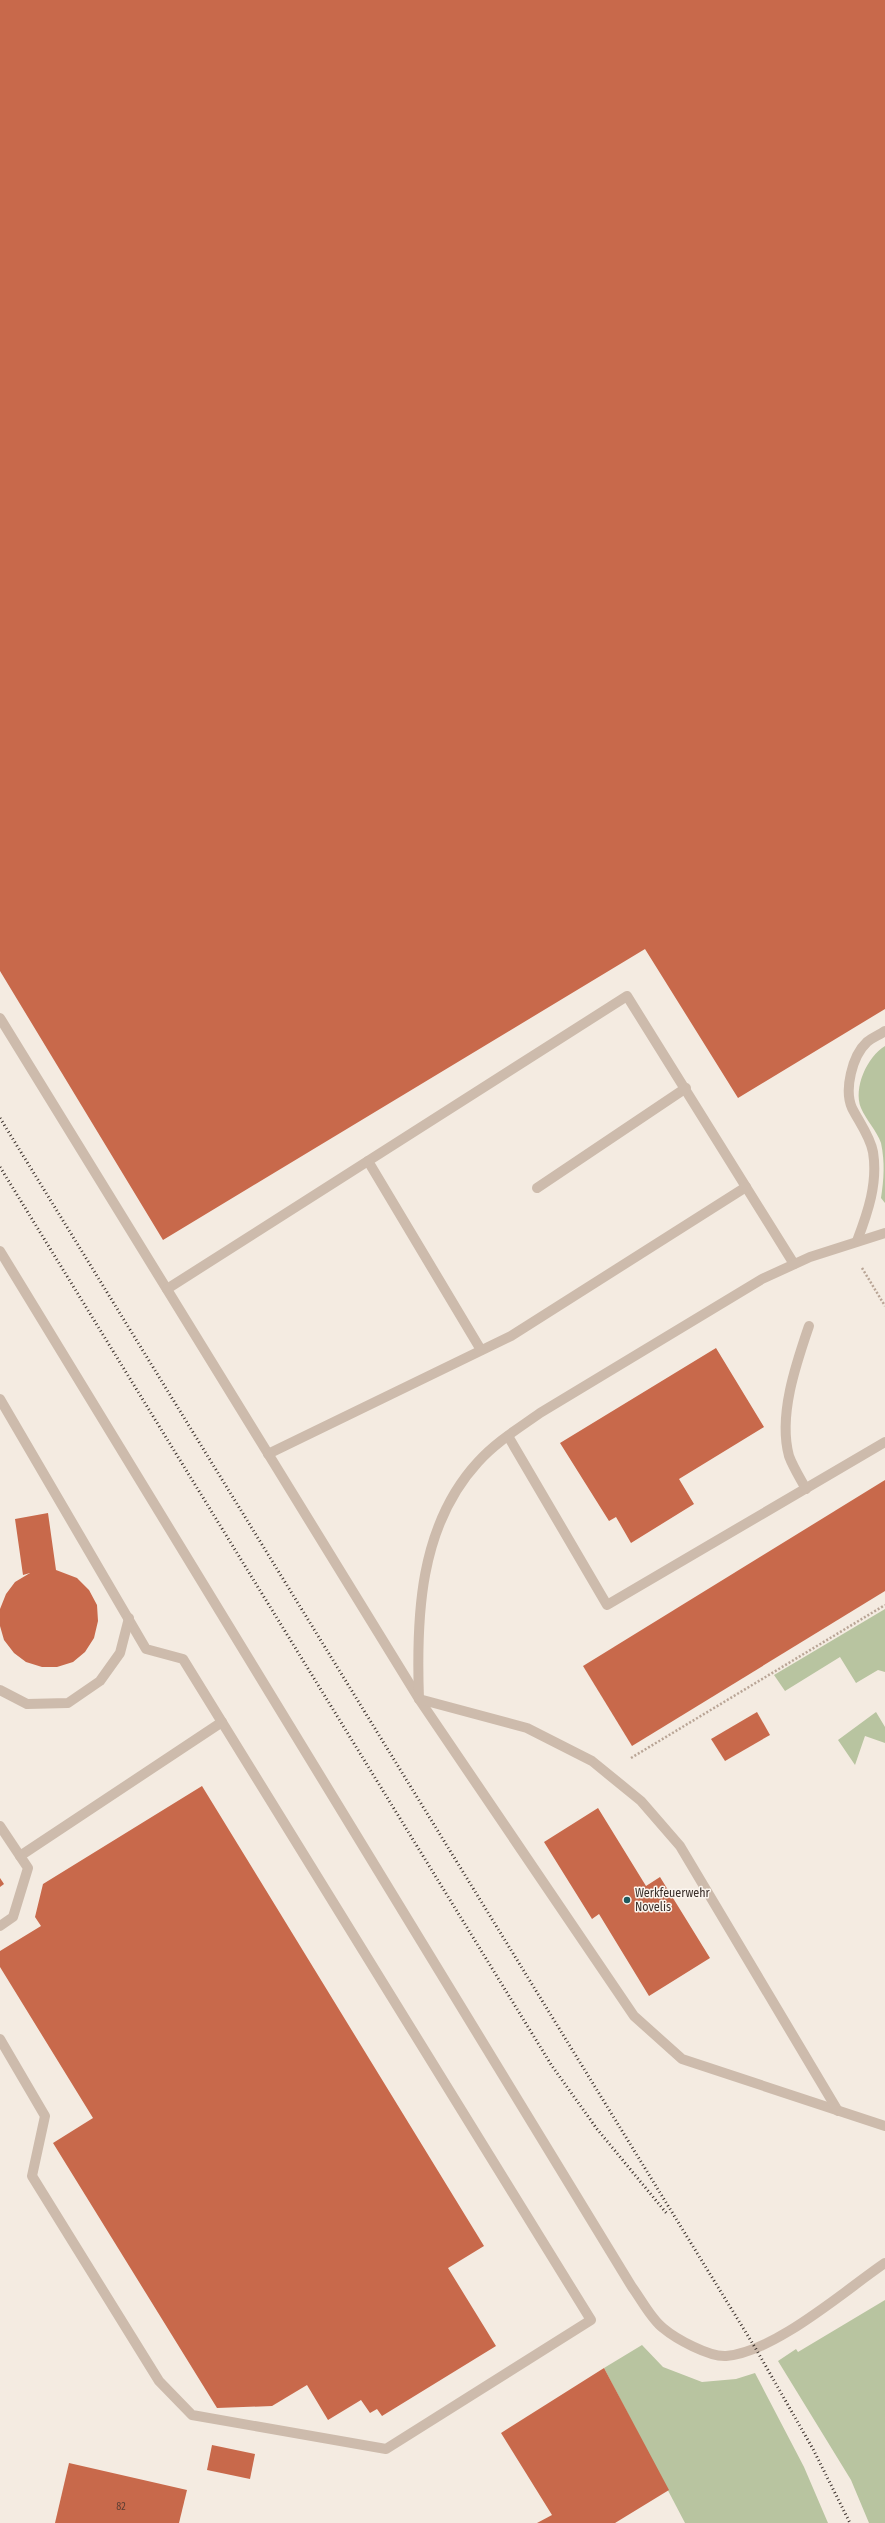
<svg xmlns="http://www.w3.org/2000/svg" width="885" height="2523" font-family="'Fira Sans Condensed',sans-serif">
	<rect width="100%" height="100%" fill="#f4ebe1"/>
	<g fill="#b8c4a0">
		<path d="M885,1046V1203L881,1198C884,1179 885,1162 881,1143C877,1131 866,1120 861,1108C853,1088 867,1057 885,1046Z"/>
		<polygon points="885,1609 885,1672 878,1670 856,1683 840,1657 785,1691 774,1675"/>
		<polygon points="876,1712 885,1727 885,1743 865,1736 855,1765 838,1740"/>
		<polygon points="885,2300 885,2523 869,2523 851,2480 778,2361 796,2349 798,2352"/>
		<polygon points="642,2345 663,2367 702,2382 736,2379 755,2373 804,2467 828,2523 685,2523 604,2368"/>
	</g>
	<g fill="#c8694b">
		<polygon points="0,0 885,0 885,1009 738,1098 645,949 163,1240 0,971"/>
		<polygon points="716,1348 764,1427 679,1479 694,1504 631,1543 616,1517 609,1521 560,1443"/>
		<polygon points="885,1480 885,1591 632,1746 583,1666"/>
		<polygon points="48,1513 56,1570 77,1578 89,1590 97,1605 98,1621 94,1638 85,1652 73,1662 57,1667 42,1667 26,1662 14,1653 4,1640 0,1626 0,1609 6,1594 15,1582 30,1573 23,1575 15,1519"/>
		<polygon points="757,1712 770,1735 725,1761 711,1739"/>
		<polygon points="202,1786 484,2246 448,2268 496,2346 382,2416 377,2409 370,2413 361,2400 328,2420 307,2385 272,2406 217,2408 53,2143 93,2118 0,1967 0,1951 41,1926 35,1917 43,1884"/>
		<polygon points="598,1808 646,1886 660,1877 710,1958 649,1996 599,1914 592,1919 544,1842"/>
		<polygon points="0,1878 4,1884 0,1887"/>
		<polygon points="604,2368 669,2490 615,2523 537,2523 552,2515 501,2433"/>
		<polygon points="212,2445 255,2454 250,2479 207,2470"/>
		<polygon points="69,2463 187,2490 179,2523 55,2523"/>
	</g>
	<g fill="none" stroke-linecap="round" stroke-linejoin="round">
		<g stroke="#b9a596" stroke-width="2.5" stroke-dasharray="2 2" stroke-linecap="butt">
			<polyline points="862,1268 885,1306"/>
			<polyline points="631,1758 885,1605"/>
		</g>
		<g stroke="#cdbbac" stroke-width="10">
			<polyline points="0,1018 419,1699 634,2016 682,2059 885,2126"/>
			<polyline points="368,1161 481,1350"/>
			<polyline points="537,1188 686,1088"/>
			<path d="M857,1241C868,1212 878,1183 873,1152C870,1136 859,1122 852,1108C844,1090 852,1056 867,1042C872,1038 879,1035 885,1031"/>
			<path d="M0,1251L632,2287C641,2299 651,2319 663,2328C676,2339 709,2357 726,2356C775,2352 844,2291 885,2263"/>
			<polyline points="167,1289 627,996 794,1264"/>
			<polyline points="0,1399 146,1649 183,1659 591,2320 386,2449 192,2415 159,2381 32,2176 45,2116 0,2039"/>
			<polyline points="508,1436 607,1605 885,1442"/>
			<polyline points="268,1454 511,1336 746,1187"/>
			<path d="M806,1489C800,1478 793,1467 789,1456C778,1416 796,1364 809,1326"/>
			<polyline points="0,1690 27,1704 68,1703 100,1681 120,1653 129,1618"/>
			<polyline points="0,1826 28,1868 13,1917 0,1926"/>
			<polyline points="20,1856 222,1722"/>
			<path d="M838,2111L680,1846L641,1801L592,1761L527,1728L419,1699C416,1617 419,1526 478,1462C496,1442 519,1428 540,1413L762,1279L810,1257L885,1233"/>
		</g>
		<g stroke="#3b302b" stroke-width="3" stroke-dasharray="1 3" stroke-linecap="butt">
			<polyline points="0,1118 756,2349 813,2449 850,2523"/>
			<polyline points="0,1167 552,2066 597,2129 668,2215"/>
		</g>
	</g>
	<circle fill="#1f5a5e" stroke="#fbf5ee" stroke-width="1.5" cx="627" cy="1900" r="4"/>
	<g text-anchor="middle" stroke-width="3" stroke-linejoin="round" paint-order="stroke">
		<g font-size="10" fill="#5e3e33">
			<text x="121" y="2510">82</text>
		</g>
		<g font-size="12" fill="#3b302b" stroke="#fbf5ee" text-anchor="start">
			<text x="635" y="1897">Werkfeuerwehr<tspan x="635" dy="14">Novelis</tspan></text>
		</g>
	</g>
</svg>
